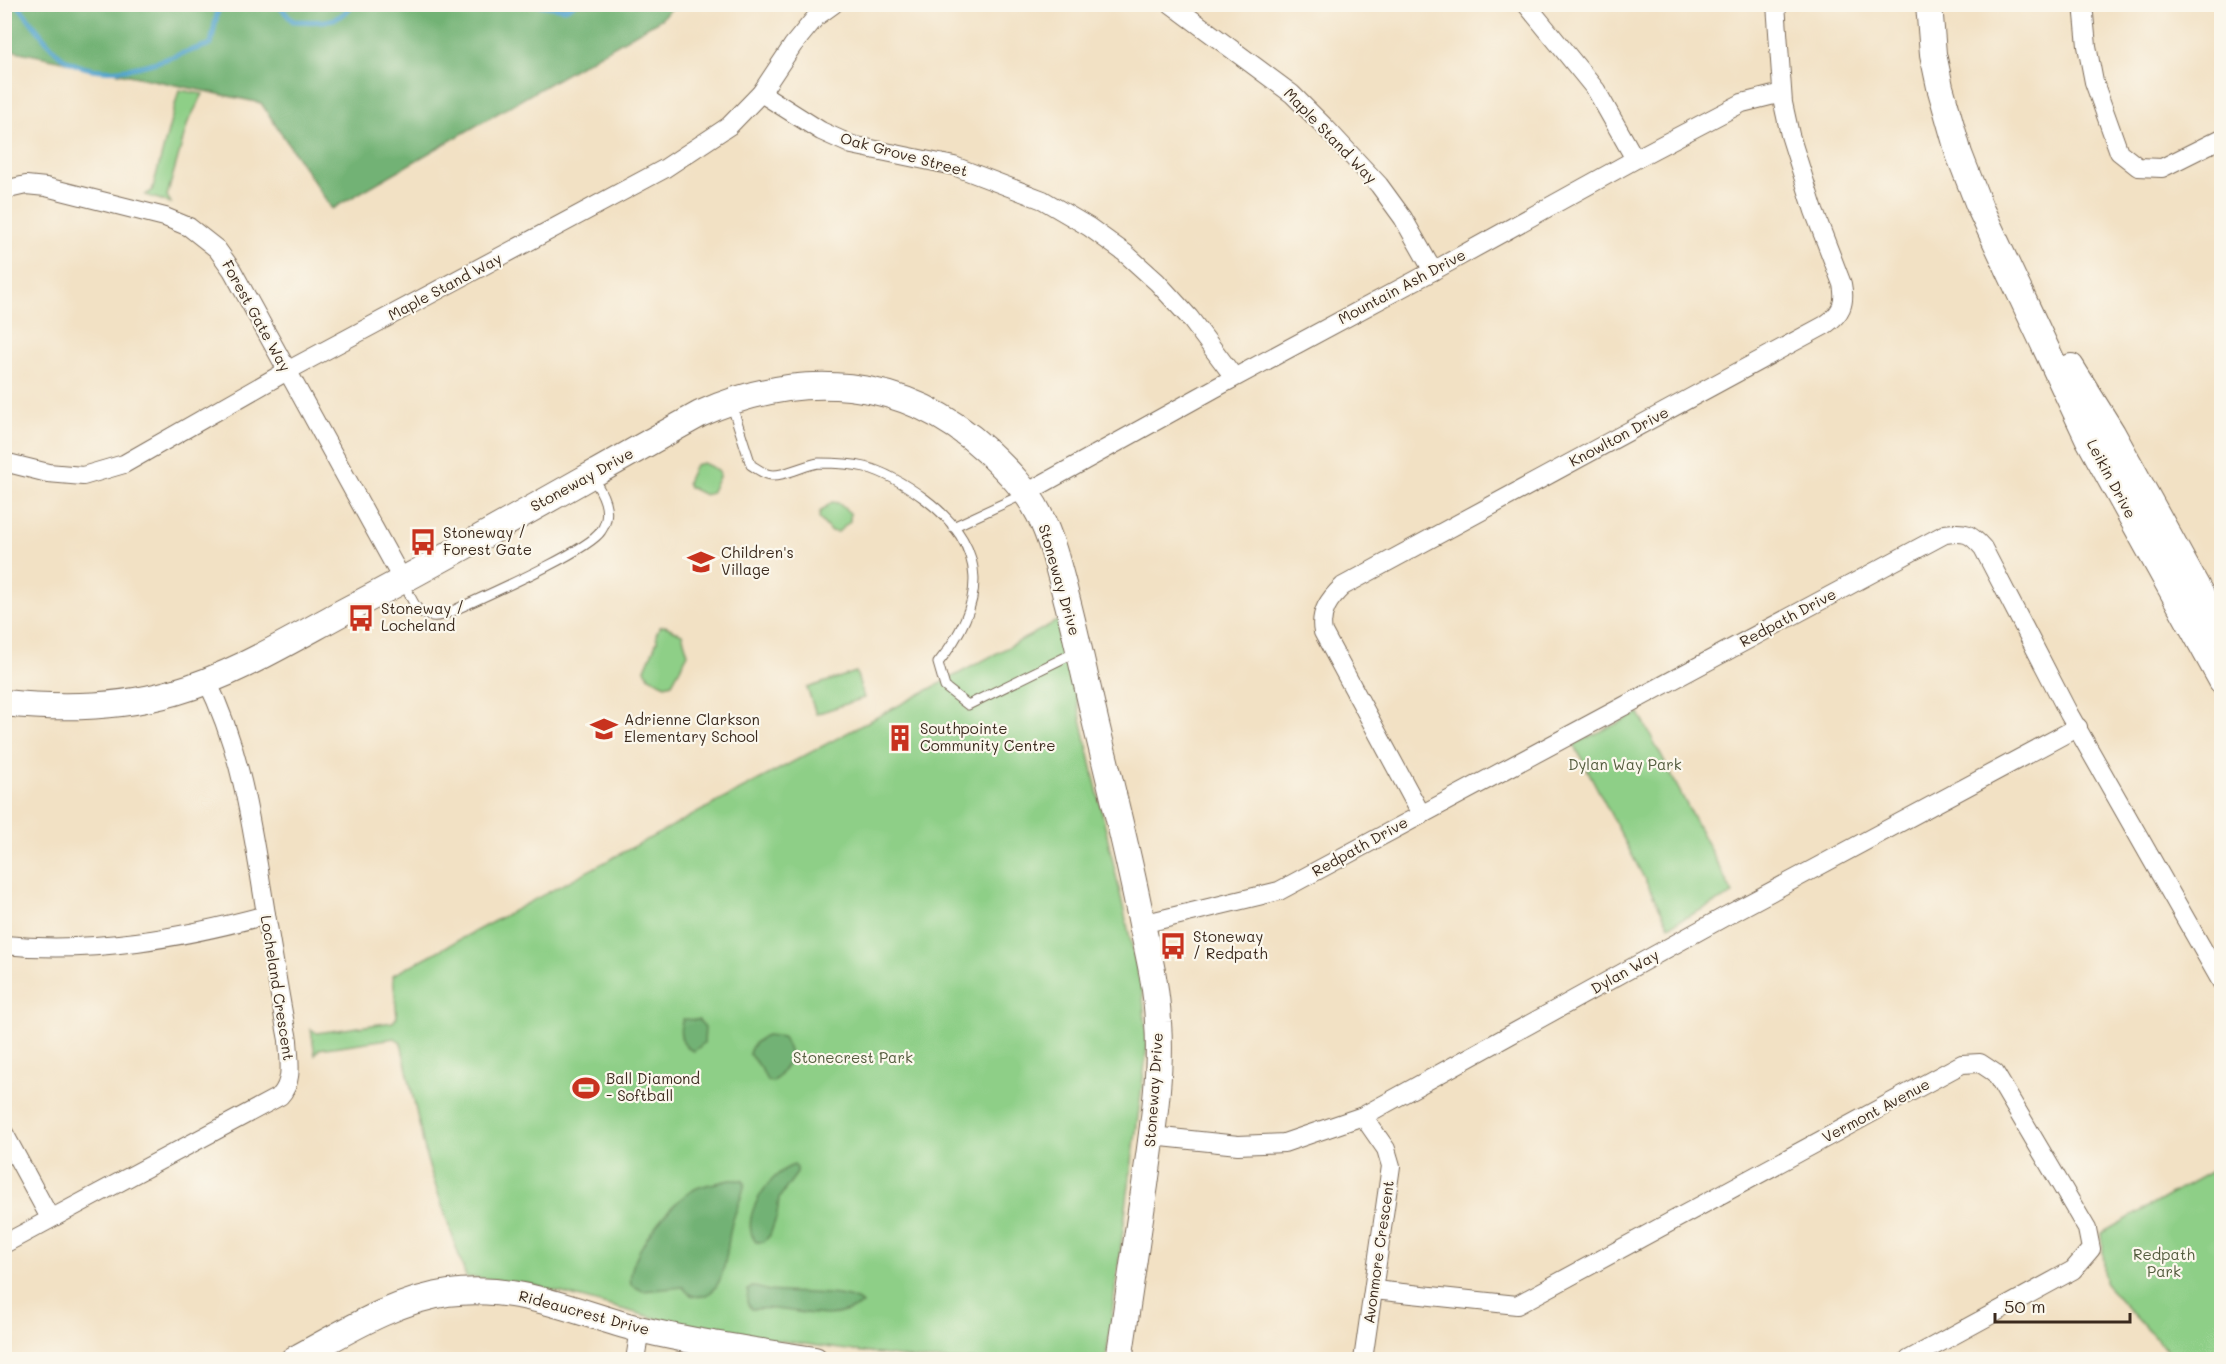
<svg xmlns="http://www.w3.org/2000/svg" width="2226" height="1364" font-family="Mali,sans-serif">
	<rect width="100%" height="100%" fill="#fbf7ec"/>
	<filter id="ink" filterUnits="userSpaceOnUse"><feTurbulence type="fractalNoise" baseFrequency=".0167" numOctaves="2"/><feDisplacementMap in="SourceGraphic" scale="12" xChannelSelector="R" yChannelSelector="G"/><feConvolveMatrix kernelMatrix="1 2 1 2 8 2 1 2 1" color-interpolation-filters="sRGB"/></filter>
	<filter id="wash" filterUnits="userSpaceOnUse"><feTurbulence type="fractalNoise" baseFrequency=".008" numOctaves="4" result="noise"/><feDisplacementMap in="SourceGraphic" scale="24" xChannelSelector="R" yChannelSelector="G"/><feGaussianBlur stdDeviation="1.35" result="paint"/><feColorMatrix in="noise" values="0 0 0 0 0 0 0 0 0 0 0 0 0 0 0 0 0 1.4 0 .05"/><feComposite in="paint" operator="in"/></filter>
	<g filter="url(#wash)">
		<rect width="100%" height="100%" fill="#f2e1c4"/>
		<g fill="#8ecf87" stroke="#647c52" stroke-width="1.5">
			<polygon points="179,90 203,94 188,122 167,196 171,203 145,195 152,191"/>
			<polygon points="703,463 718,470 720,475 711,493 705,495 689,487 687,482 695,465"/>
			<polygon points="832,502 838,503 850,513 850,521 838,532 830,531 819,518 820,512"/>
			<polygon points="1059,620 1143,996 1147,1046 1144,1071 1106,1359 926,1360 847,1350 740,1335 662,1320 526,1283 466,1277 427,1160 401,1043 395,1038 319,1049 315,1055 311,1029 317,1033 393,1022 397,1017 393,975"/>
			<polygon points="665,626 682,634 688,654 672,683 665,685 649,677 645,669 657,641 656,634 660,627"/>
			<polygon points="856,672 864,698 816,714 807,688"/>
			<polygon points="1639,713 1733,894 1669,926 1574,744"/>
			<polygon points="2221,1166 2221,1359 2172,1359 2168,1352 2105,1284 2102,1233"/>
		</g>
		<g fill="#72b274" stroke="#566e49" stroke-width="1.5">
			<polygon points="4,5 5,4 675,5 661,19 332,209 261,103 5,49"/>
			<path d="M683,1019L699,1020L705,1027L704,1043L694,1051C680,1047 678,1031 683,1019Z"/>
			<path d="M767,1035L783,1037C785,1041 788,1047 789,1051C791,1061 780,1076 773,1082L767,1081L761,1068L749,1054C751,1044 758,1039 767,1035Z"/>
			<path d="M794,1165L797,1168V1173L779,1198L777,1215L770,1235L764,1242H756C737,1219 770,1172 794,1165Z"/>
			<path d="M729,1180H742L745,1183C742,1197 736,1209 732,1223C726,1243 728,1291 702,1296C693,1298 688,1294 683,1287L643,1291L631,1285C625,1257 672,1199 697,1188C707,1184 719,1183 729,1180Z"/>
			<path d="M752,1287C759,1287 763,1290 770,1291C789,1294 851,1290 862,1304C833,1323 807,1312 775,1309C767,1308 759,1309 751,1309L747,1302L748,1290Z"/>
		</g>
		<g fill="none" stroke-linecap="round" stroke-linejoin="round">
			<g stroke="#53a4ce" stroke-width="5">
				<path d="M17,4C27,16 52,51 63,58C108,87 165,58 211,44L219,4"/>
				<path d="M277,4L293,21C315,21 340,26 352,4"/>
				<polyline points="535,4 565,9 574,4"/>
			</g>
		</g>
	</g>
	<g filter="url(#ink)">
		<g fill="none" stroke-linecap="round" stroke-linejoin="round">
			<defs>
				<g id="lane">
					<path d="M731,403L751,465C756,468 761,472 767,474C781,479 805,464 819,463C833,463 852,464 865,467C885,472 909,487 925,499C990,548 986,603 938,663L945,687L968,705L1076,652"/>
					<polyline points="953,527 1024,494"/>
					<path d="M403,581C413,601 417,622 444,615C473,601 588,552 601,531C614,512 602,491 591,476"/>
				</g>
				<g id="street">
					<polyline points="1171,4 1292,94 1324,126 1379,185 1403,218 1433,271"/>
					<polyline points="1526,4 1596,90 1635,159"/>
					<polyline points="2083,4 2087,46 2094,82 2119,152 2138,167 2162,168 2222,138"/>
					<polyline points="761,93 821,131 852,145 954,166 1043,200 1089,227 1125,253 1157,282 1189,317 1234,377"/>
					<polyline points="4,190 26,185 46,187 165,217 189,227 217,249 232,270 403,581"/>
					<polyline points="4,462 48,473 83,476 124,464 287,371 664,169 729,126 761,93 793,45 816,17 834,4"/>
					<polyline points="1026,493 1219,386 1433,271 1643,155 1742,103 1782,93"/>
					<path d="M1421,814L1323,632C1319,613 1329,599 1343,586L1825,325C1841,314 1846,304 1842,284L1814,211L1790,135L1783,103L1776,4"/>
					<path d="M1142,924L1279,891L1945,534C1965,531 1970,533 1983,548L2069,714L2222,983"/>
					<path d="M4,945C93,954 181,938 266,915"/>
					<polyline points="4,1133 50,1218"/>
					<polyline points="1152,1136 1238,1145 1284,1143 1363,1116 1724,917 2078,727"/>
					<path d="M4,1244L280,1096C294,1081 289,1060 288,1040C280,998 273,956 266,914C253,834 243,754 207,681"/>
					<polyline points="1374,1290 1517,1305 1962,1064 1980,1063 1995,1073 2087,1229 2091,1249 2073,1270 1908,1360"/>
					<polyline points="635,1360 640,1329"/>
					<polyline points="1363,1360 1391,1166 1386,1149 1363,1116"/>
				</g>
				<g id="secondary">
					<polyline points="1929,4 1933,54 1940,87 1959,154 1980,208 2089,440 2222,681"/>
					<polyline points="2071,367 2112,433 2222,633"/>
					<path d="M4,703C61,709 120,708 175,692C232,676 291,640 343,612C464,549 581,480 700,414C799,369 905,375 987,451C1007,470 1027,490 1039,514C1053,541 1060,574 1068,604C1081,655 1091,706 1104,757C1118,814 1132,871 1143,929C1150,960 1157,991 1158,1022C1162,1076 1152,1132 1145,1185C1136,1243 1128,1301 1119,1360"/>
					<path d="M293,1360C342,1334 392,1301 448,1293C520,1284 573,1312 639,1329C697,1343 756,1351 815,1360"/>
				</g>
			</defs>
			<use href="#lane" stroke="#7b6a58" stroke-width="11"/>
			<use href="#street" stroke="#7b6a58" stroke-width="20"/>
			<use href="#secondary" stroke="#7b6a58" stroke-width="28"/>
			<use href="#lane" stroke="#fff" stroke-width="9"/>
			<use href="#street" stroke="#fff" stroke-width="18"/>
			<use href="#secondary" stroke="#fff" stroke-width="26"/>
		</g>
	</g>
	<defs>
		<symbol id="bus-bare" viewBox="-9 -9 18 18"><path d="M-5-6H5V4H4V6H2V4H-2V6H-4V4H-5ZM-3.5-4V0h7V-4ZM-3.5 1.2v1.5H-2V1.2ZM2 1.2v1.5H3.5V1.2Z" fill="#c8321e" stroke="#fbf7ec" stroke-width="2.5" paint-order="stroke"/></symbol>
		<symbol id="school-bare" viewBox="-9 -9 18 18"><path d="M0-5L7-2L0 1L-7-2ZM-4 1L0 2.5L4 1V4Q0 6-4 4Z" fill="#c8321e" stroke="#fbf7ec" stroke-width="2.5" paint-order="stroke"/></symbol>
		<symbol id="building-bare" viewBox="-9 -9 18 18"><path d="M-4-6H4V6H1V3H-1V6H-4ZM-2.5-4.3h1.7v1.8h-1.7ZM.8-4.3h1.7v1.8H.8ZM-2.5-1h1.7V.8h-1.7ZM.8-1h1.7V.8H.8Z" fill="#c8321e" stroke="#fbf7ec" stroke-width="2.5" paint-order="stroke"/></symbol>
		<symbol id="stadium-bare" viewBox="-9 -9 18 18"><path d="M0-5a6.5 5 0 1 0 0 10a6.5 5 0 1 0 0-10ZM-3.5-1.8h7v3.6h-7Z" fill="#c8321e" stroke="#fbf7ec" stroke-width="2.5" paint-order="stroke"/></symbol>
	</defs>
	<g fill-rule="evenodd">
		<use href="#bus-bare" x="404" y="523" width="38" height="38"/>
		<use href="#school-bare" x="682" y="543" width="38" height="38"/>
		<use href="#bus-bare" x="342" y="599" width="38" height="38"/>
		<use href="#school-bare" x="585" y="710" width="38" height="38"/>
		<use href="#building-bare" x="881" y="719" width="38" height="38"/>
		<use href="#bus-bare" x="1154" y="927" width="38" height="38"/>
		<use href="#stadium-bare" x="567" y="1069" width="38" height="38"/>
	</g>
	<g text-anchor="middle" stroke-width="4.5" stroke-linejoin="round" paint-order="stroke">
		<g font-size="15" fill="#3b2a1e" stroke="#fbf7ec">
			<text transform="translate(1330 136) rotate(46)" y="5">Maple Stand Way</text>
			<text transform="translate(904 155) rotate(15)" y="5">Oak Grove Street</text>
			<text transform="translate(445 287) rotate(-28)" y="5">Maple Stand Way</text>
			<text transform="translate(1402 287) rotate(-28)" y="5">Mountain Ash Drive</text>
			<text transform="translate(256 316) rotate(61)" y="5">Forest Gate Way</text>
			<text transform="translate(1619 437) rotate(-28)" y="5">Knowlton Drive</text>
			<text transform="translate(2111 479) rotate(62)" y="5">Leikin Drive</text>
			<text transform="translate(582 480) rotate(-29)" y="5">Stoneway Drive</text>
			<text transform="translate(1059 580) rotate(74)" y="5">Stoneway Drive</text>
			<text transform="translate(1788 618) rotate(-28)" y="5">Redpath Drive</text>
			<text transform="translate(1360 847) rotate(-29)" y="5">Redpath Drive</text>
			<text transform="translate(1625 972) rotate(-29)" y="5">Dylan Way</text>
			<text transform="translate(277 988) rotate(81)" y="5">Locheland Crescent</text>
			<text transform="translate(1154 1090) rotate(-86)" y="5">Stoneway Drive</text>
			<text transform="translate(1876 1111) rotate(-28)" y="5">Vermont Avenue</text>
			<text transform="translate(1379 1252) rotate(-82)" y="5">Avonmore Crescent</text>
			<text transform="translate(584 1313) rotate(15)" y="5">Rideaucrest Drive</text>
		</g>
		<g font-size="15" fill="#3b2a1e" stroke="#fbf7ec" text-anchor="start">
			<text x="443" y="538">Stoneway /<tspan x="443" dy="17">Forest Gate</tspan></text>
			<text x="721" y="558">Children's<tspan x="721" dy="17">Village</tspan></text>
			<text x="381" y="614">Stoneway /<tspan x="381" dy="17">Locheland</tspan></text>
			<text x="624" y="725">Adrienne Clarkson<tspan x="624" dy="17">Elementary School</tspan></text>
			<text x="920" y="734">Southpointe<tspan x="920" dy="17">Community Centre</tspan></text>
			<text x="1193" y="942">Stoneway<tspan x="1193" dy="17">/ Redpath</tspan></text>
			<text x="606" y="1084">Ball Diamond<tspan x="606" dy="17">- Softball</tspan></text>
		</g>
		<g font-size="15" fill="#545c3e" stroke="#fbf7ec">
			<text x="1625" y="770">Dylan Way Park</text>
			<text x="853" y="1063">Stonecrest Park</text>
			<text x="2164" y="1260">Redpath<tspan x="2164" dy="17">Park</tspan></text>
		</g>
	</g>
	<rect width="2226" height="1364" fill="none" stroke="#fbf7ec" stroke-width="24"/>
	<path d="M1995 1313v9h135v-9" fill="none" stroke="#3b2a1e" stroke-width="3"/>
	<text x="2004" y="1313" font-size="18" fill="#3b2a1e" stroke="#fbf7ec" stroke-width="4.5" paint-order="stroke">50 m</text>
</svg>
